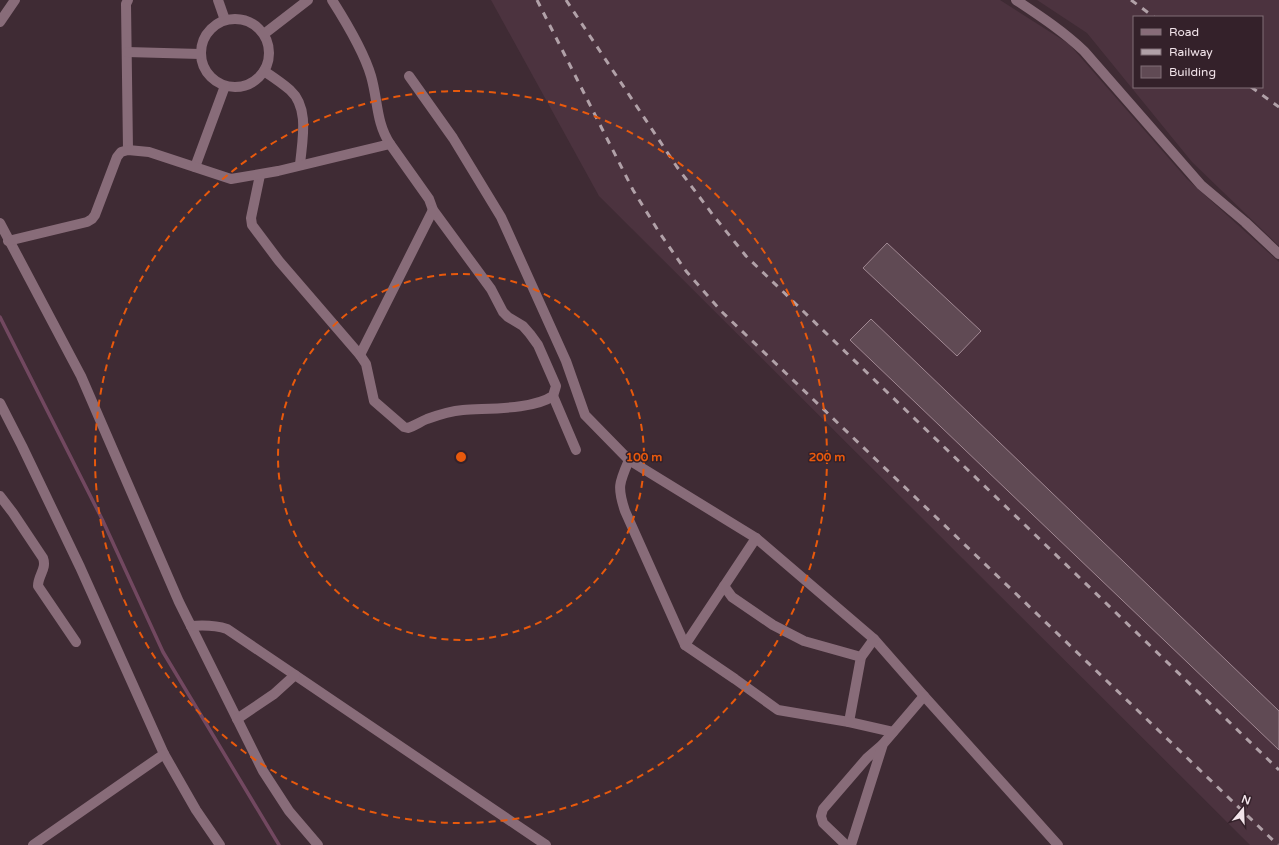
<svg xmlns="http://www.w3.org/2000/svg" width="1279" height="845" font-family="'Varela Round',sans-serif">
	<rect width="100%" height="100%" fill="#3f2b34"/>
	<g fill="#4c333f" fill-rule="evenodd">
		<polygon points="491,0 1000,0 1069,44 1187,179 1279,262 1279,845 1250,845 599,196"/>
		<path d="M1037,0H1279V246L1192,162L1087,33ZM1134,17H1262V87H1134Z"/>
	</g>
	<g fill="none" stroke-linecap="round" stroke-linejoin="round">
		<polyline stroke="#724860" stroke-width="3.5" points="0,317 102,519 163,652 279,845"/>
	</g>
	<g fill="#604a54" stroke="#a18893">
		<polygon points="887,243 981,331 957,356 863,268"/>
		<polygon points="871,319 1279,711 1279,750 850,340"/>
	</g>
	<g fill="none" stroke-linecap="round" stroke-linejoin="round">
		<g stroke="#886c79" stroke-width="10">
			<polyline points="128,0 126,4 128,150"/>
			<polyline points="218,0 225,20"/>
			<path d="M1016,0C1040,16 1063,31 1084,51L1201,185L1245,222L1279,254"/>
			<circle cx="235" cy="53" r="34"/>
			<polyline points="0,22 15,0"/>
			<polyline points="264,34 308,0"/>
			<polyline points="127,52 200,54"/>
			<path d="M264,71C273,77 282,83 290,90C310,108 302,141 300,165"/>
			<polyline points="409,76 453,138 501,217 566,361 585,415 629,460 756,538 874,639 924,696 1058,845"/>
			<polyline points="195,167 225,86"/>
			<path d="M260,175L251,218L252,225L279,261L360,355L366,364L374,401L404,427L408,428C414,426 420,422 427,419C438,415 452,411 463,410C488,408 532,410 553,396L556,386L538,345L530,334L523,326L508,317L503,312L491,289L433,210L429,199L390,144"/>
			<polyline points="0,223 81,376 179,602 263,771 289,811 318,845"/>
			<path d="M8,241L87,222L92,219L95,215L117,157L121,152L128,150L149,152L231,179L278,171L390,144C376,123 378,100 371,76C364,52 346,22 332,0"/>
			<polyline points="360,355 433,210"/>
			<polyline points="553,396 576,450"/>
			<polyline points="0,403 22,446 80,567 164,754 196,810 220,845"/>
			<path d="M629,460C619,483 617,487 625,511L685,645L735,679L778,710L849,722L861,657L874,639"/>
			<path d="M0,496L13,513L43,558C47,569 38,575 38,586L76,642"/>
			<polyline points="724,586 732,597 773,625 804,641 861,657"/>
			<path d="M191,626C204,625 215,625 227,629L546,845"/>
			<polyline points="685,645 756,538"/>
			<polyline points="237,719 274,694 295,675"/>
			<polyline points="849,722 893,732"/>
			<polyline points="33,845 164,754"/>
			<polyline points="846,845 823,823 821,816 823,809 867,758 882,745"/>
			<polyline points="851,845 883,744 924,696"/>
		</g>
		<g stroke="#b1a1a8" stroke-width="3" stroke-dasharray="7 7" stroke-linecap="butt">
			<polyline points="537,0 633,190 659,232 686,271 721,311 1278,845"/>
			<polyline points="566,0 677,167 713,215 746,256 1279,770"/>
			<polyline points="1131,0 1154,17"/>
			<polyline points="1251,87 1279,107"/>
		</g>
	</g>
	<g fill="none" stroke="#e8590c" stroke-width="2" stroke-dasharray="7 5">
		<circle cx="461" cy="457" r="183"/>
		<circle cx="461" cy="457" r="366"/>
	</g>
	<circle cx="461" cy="457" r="6" fill="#e8590c" stroke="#34212a" stroke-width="2"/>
	<g font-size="12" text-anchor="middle" font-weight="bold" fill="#e8590c" stroke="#34212a" stroke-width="3" stroke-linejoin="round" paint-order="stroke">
		<text x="644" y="461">100 m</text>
		<text x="827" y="461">200 m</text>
	</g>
	<rect x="1133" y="16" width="130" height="72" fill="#34212a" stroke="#806f76"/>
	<rect x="1141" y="29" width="20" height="6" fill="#886c79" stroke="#806f76"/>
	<text x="1169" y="36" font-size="12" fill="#f1e3e9">Road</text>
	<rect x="1141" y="49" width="20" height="6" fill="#b1a1a8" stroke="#806f76"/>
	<text x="1169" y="56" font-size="12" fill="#f1e3e9">Railway</text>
	<rect x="1141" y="66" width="20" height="12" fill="#604a54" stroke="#806f76"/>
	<text x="1169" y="76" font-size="12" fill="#f1e3e9">Building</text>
	<g transform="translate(1243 809) rotate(19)" stroke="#34212a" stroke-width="3" paint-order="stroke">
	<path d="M0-3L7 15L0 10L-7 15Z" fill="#f1e3e9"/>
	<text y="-6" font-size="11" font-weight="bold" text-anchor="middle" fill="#f1e3e9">N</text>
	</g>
</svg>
